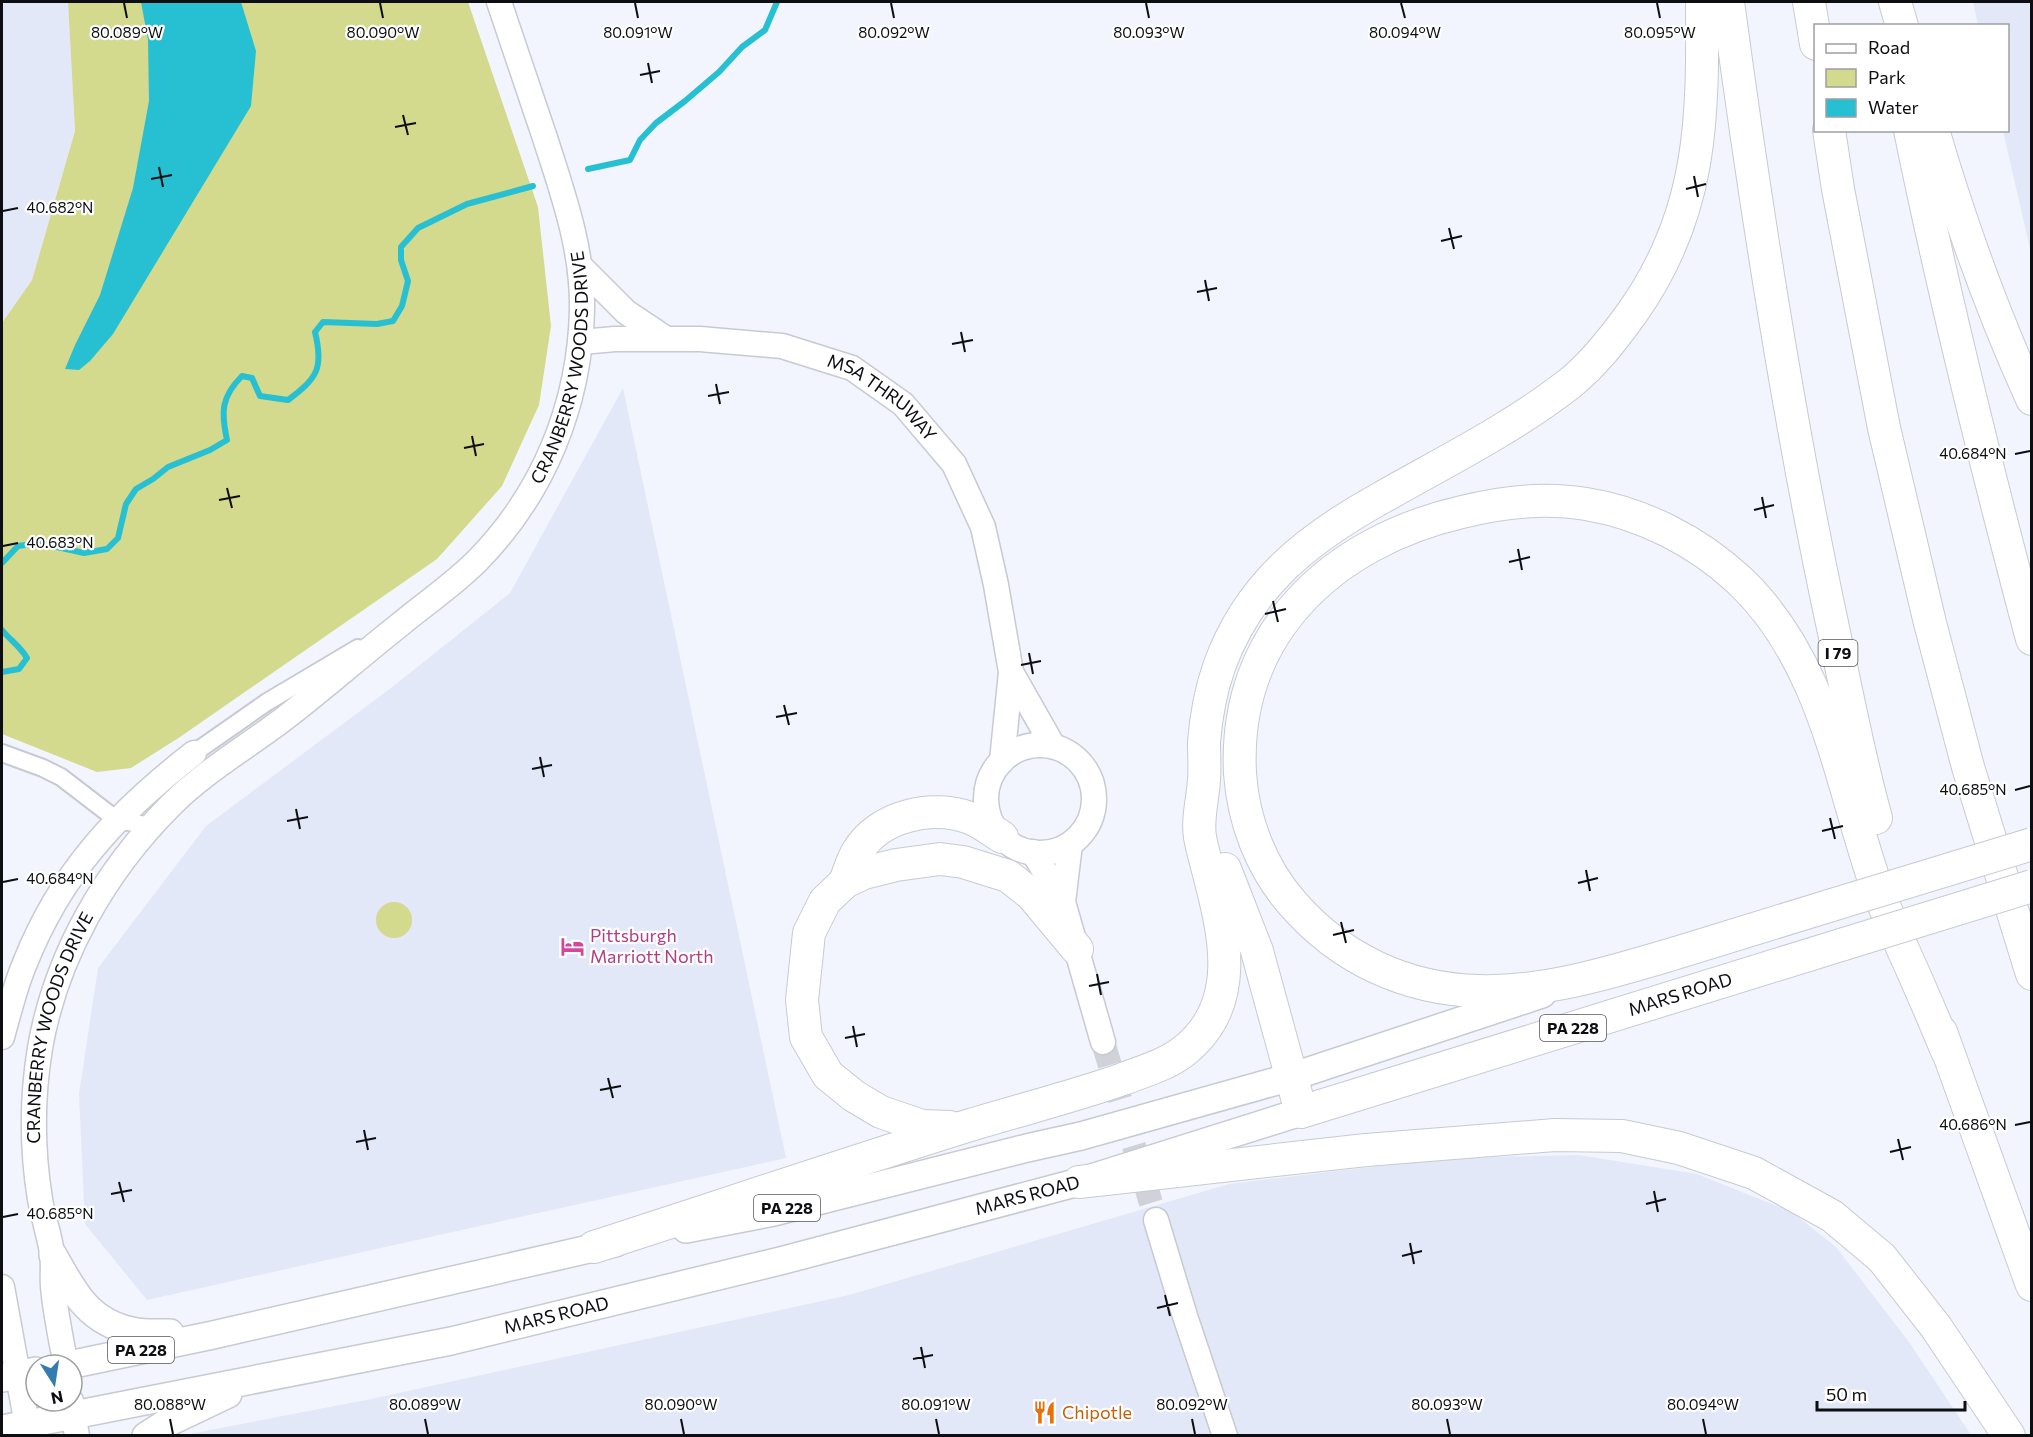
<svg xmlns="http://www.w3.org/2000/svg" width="2033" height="1437" font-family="Commissioner,sans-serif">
	<rect width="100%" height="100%" fill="#f2f5fd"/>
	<g fill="#e3e8f8">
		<polygon points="2,2 68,2 75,131 32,280 2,323"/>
		<polygon points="1973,2 2031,2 2031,253 2003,131 2008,130 2008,26 1978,25"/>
		<polygon points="623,388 786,1158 147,1300 85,1224 79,1094 98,968 206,826 391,688 510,593"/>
		<polygon points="1579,1155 1697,1174 1792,1212 1836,1247 1909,1342 1971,1435 179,1436 371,1399 849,1295 1229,1184 1447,1158"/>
	</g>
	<g fill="#d3d98d">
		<polygon points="68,2 468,2 538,207 551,326 539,405 502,486 437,559 180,737 131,768 97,772 2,734 2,323 32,280 75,131"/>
		<circle cx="394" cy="920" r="18"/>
	</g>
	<polygon fill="#27c0d3" points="141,2 241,2 256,51 251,106 113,334 90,361 79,370 65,369 75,345 100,295 133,188 149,101 148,40"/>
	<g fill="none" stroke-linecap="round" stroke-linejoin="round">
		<g stroke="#27c0d3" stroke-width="6">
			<polyline points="588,169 630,160 640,140 656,123 685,101 719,72 742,47 765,30 777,2"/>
			<path d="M2,563L18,546L39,543L84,553L107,549L118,538L126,504L136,489L153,479L168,467L210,450L227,440C221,412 221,397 242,376L252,378L260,396L288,400C317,378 324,369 315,332L323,322L377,324L393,321L402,306L408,281L401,260V247L418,228L467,204L533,186"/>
			<path d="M2,630C10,640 20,646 27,658L19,669L2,672"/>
		</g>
		<polyline stroke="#d0d2da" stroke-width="24" stroke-dasharray="24 12" stroke-linecap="butt" points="1103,1042 1156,1220"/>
		<defs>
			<g id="street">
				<polyline points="2,753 43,768 61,777 117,820 151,826"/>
				<polyline points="194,753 267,702 358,648"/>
			</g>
			<g id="secondary">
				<polyline points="580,266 626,312 665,338"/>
				<path id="s1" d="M581,342L615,339H700L782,346L852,368L903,404L954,464L983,527L996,585L1011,672L1002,761"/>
				<polyline points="1011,672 1053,746"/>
				<circle cx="1040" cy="799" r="54"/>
				<polyline points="1033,852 1063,902 1103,1042"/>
				<polyline points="1063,902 1070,844"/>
				<path d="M2,1037C9,1012 15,986 25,963C61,872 118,812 194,753"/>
				<polyline points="1156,1220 1185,1316 1225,1436"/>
				<polyline points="2,1287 29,1436"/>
				<path id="s2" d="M66,1365C61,1339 55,1312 53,1286C52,1275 54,1265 52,1254C50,1236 43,1218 40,1199C32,1150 32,1097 40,1048C56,956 105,871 171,805C205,771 247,747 285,718C323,689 359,657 397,627C423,605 452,586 477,561C544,493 580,404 582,309C583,249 563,194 545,138C530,93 514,47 499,2"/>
				<polyline points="71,1401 77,1436"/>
			</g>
			<g id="primary">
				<polyline points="686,1229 774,1212 1027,1148 1081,1136 1291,1077 1542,994"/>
				<path d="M53,1255C73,1291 88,1322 132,1331C144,1334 157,1333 170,1333"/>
				<polyline points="69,1365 213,1335 615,1243"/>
				<polyline points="2,1378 36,1371"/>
				<path id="s3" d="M2,1429L451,1341L780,1261L1079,1182L1301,1112"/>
				<polyline points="146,1436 163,1425 228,1394"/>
			</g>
			<g id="highway">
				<path d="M1728,2C1756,210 1788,418 1832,623C1846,688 1858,754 1876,818"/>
				<polyline points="1809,2 1816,44"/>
				<polyline points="1895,2 1902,26"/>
				<polyline points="1829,130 1838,189 1884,428 1930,623 1968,767 2032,974"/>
				<path d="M1910,130C1945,301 1987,470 2032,639"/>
				<path d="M1933,130C1960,222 1993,313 2032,399"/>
				<path id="s4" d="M1225,869L1257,951L1301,1112L1844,944"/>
				<path d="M845,882C849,872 852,860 858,851C879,816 932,804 970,818C981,822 992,831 1002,837"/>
				<path d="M1832,905C1780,921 1728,937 1676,953C1612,972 1545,993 1478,991C1406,989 1341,959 1293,904C1261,868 1243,820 1240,773C1233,632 1333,542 1462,512C1502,502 1545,497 1586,504C1642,513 1697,541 1739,580C1824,660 1839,778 1875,883C1882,904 1893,924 1901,945C1917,980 1932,1015 1947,1051"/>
				<polyline points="1941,1032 2032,1285"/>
				<polyline points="950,1127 922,1126 881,1112 854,1096 828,1075 806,1037 802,1000 809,933 825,901 845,882 864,873 896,865 940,859 963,862 1008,876 1032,895 1077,949"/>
				<polyline points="1079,1182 1366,1150 1555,1135 1622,1136 1679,1148 1754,1173 1832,1216 1882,1258 1936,1327 2009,1436"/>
				<path d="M594,1247C718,1207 842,1165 967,1126C1019,1110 1072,1097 1123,1079C1144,1071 1166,1065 1184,1051C1242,1005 1225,936 1209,874C1206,862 1202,849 1200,837C1197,819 1203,798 1204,780C1205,767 1204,754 1204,742C1206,717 1211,690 1219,667C1248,585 1307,539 1381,498C1444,462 1511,429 1569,384C1594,364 1614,338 1632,313C1703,213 1703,118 1702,2"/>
			</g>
		</defs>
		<use href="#street" stroke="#c8cad3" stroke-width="20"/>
		<use href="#secondary" stroke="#c8cad3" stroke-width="27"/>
		<use href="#primary" stroke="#c8cad3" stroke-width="30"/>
		<use href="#highway" stroke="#c8cad3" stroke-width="34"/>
		<use href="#street" stroke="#fff" stroke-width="16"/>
		<use href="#secondary" stroke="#fff" stroke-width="24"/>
		<use href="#primary" stroke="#fff" stroke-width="27"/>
		<use href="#highway" stroke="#fff" stroke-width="32"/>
		<defs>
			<g id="highway-bridge">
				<polyline points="1832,905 2032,844"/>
				<polyline points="1844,944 2032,886"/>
			</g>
		</defs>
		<use href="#highway-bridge" stroke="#c8cad3" stroke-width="34" stroke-linecap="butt"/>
		<use href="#highway-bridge" stroke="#fff" stroke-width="32"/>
	</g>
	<path fill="none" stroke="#0d0e11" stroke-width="2" d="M124,3L127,18M380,3L383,18M635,3L638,18M891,3L894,18M1146,3L1149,18M1401,3L1405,18M1657,3L1660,18M648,63L652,83M640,75L660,71M403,115L408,135M395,127L416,123M159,167L163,187M1694,176L1698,197M151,179L172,175M1686,189L1706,184M3,211L18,208M1449,228L1454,249M1441,241L1462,236M1205,280L1209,301M1197,292L1217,288M961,332L965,352M952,344L973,340M716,384L720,404M708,396L729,392M472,436L476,456M464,448L484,444M2015,454L2030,451M227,488L232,508M1762,497L1766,518M219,500L240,496M1754,510L1774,505M3,546L18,543M1518,549L1522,570M1509,562L1530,557M1273,601L1278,622M1265,614L1286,609M1029,653L1033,674M1021,665L1041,661M784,705L789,725M776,717L797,713M540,757L544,777M532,769L552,765M2015,790L2030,786M296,809L300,829M1830,818L1835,839M287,821L308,817M1822,831L1843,826M1586,870L1590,891M3,882L18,879M1578,883L1598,878M1341,922L1346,943M1333,935L1354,930M1097,974L1101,995M1089,986L1109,982M853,1026L857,1047M845,1038L865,1034M608,1078L613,1098M600,1090L621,1086M2015,1125L2030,1122M364,1130L368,1150M1898,1139L1903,1160M356,1142L376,1138M1890,1152L1911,1147M119,1182L124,1202M1654,1191L1658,1212M111,1194L132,1190M1646,1204L1666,1199M3,1217L18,1214M1410,1243L1414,1264M1402,1256L1422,1251M1165,1295L1170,1316M1157,1308L1178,1303M921,1347L925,1368M913,1359L933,1355M170,1419L173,1434M425,1419L428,1434M681,1419L684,1434M936,1419L939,1434M1192,1419L1195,1434M1447,1419L1450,1434M1703,1419L1706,1434"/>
	<defs>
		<symbol id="hotel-bare" viewBox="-9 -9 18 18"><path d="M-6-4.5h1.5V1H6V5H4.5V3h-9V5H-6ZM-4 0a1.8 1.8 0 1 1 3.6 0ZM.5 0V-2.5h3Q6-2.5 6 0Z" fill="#d1479c" stroke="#fff" stroke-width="2.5" paint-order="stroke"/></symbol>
		<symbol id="restaurant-bare" viewBox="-9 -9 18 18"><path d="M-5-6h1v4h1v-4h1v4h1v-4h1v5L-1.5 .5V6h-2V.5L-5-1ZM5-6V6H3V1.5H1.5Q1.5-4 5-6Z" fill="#e8710a" stroke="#fff" stroke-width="2.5" paint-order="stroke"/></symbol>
	</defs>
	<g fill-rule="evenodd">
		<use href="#hotel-bare" x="556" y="930" width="33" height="33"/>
		<use href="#restaurant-bare" x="1028" y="1396" width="33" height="33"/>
	</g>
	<g text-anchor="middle" stroke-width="4.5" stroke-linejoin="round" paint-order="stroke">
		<g fill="#fff" stroke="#565658" stroke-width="1.5">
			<rect x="1818.5" y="640" width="39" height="26" rx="4.5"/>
			<rect x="1540" y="1015" width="66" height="26" rx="4.5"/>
			<rect x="754" y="1195" width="66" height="26" rx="4.5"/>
			<rect x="108" y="1337" width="66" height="26" rx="4.5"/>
		</g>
		<g font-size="16" font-weight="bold" fill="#0d0e11">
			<text x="1838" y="659">I 79</text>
			<text x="1573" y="1034">PA 228</text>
			<text x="787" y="1214">PA 228</text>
			<text x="141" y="1356">PA 228</text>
		</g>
		<g font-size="18" fill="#0d0e11" stroke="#fff">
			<text dy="6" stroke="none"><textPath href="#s2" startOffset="1210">CRANBERRY WOODS DRIVE</textPath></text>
			<text dy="6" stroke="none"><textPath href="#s1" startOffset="316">MSA THRUWAY</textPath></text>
			<text dy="6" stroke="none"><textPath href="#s4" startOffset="652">MARS ROAD</textPath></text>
			<text dy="6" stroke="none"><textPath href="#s2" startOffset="344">CRANBERRY WOODS DRIVE</textPath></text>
			<text dy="6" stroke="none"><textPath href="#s3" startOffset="1052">MARS ROAD</textPath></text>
			<text dy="6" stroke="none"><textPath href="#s3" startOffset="566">MARS ROAD</textPath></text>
		</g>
		<g font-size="18" fill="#b23c85" stroke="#fff" text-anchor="start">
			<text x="590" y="942">Pittsburgh<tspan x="590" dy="21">Marriott North</tspan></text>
		</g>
		<g font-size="18" fill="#c56008" stroke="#fff" text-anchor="start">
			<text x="1062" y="1419">Chipotle</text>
		</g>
	</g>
	<g font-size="15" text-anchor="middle" fill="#0d0e11" stroke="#fff" stroke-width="4.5" stroke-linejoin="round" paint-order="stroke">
		<text x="127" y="38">80.089°W</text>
		<text x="383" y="38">80.090°W</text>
		<text x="638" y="38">80.091°W</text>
		<text x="894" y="38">80.092°W</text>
		<text x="1149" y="38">80.093°W</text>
		<text x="1405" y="38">80.094°W</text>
		<text x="1660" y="38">80.095°W</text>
		<text x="60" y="213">40.682°N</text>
		<text x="1973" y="459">40.684°N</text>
		<text x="60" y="548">40.683°N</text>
		<text x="1973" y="795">40.685°N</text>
		<text x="60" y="884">40.684°N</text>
		<text x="1973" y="1130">40.686°N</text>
		<text x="60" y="1219">40.685°N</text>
		<text x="170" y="1410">80.088°W</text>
		<text x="425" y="1410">80.089°W</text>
		<text x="681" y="1410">80.090°W</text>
		<text x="936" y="1410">80.091°W</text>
		<text x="1192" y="1410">80.092°W</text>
		<text x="1447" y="1410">80.093°W</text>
		<text x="1703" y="1410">80.094°W</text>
	</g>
	<rect width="2033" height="1437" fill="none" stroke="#0d0e11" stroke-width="6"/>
	<rect x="1814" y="24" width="195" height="108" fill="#ffffff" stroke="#9e9fa0" stroke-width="1.5"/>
	<rect x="1826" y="44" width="30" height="9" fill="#ffffff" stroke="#9e9fa0" stroke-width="1.5"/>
	<text x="1868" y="54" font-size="18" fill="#0d0e11">Road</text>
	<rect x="1826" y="69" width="30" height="18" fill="#d3d98d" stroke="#9e9fa0" stroke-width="1.5"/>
	<text x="1868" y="84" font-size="18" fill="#0d0e11">Park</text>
	<rect x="1826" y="99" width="30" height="18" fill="#27c0d3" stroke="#9e9fa0" stroke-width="1.5"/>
	<text x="1868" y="114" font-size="18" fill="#0d0e11">Water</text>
	<g transform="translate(54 1383) rotate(168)"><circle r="28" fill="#ffffff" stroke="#9e9fa0" stroke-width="1.5"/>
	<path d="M0-4.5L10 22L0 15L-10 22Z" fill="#347bb0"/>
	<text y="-9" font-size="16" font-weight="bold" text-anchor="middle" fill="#0d0e11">N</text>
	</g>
	<path d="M1817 1401v9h148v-9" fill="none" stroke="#0d0e11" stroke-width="3"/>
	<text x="1826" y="1401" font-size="18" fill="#0d0e11" stroke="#ffffff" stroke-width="4.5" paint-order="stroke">50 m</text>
</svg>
